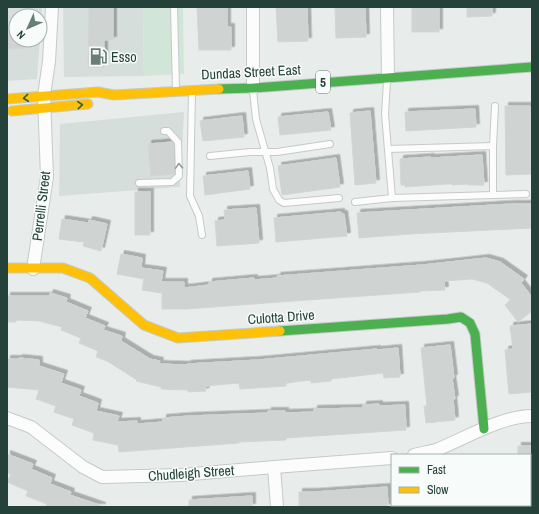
<svg xmlns="http://www.w3.org/2000/svg" width="539" height="514" font-family="'Archivo Narrow',sans-serif">
	<defs>
		<filter id="shadow"><feDropShadow dx="3.5" dy="-3.5" stdDeviation="0" flood-color="#0004"/></filter>
	</defs>
	<rect width="100%" height="100%" fill="#e8edeb"/>
	<g fill="#d6dedb">
		<polygon points="7,7 42,7 40,37 40,16 16,16 16,40 40,40 37,79 7,81"/>
		<polygon points="63,7 143,7 144,76 64,77"/>
		<polygon points="184,112 180,187 59,196 60,124"/>
	</g>
	<polygon fill="#d1e6d8" points="143,7 183,7 184,74 144,76"/>
	<g fill="#cfd4d2" stroke="#d1d6d4" filter="url(#shadow)">
		<polygon points="89,7 113,7 113,40 104,40 104,67 88,67"/>
		<polygon points="197,7 227,7 227,27 231,27 231,50 199,50"/>
		<polygon points="276,7 307,7 308,41 278,42"/>
		<polygon points="335,7 365,7 366,37 336,38"/>
		<rect x="412" y="7" width="27" height="25"/>
		<polygon points="467,7 492,7 492,16 467,17"/>
		<polygon points="7,35 16,35 16,40 24,40 24,48 7,49"/>
		<polygon points="505,106 530,106 531,174 506,175"/>
		<polygon points="475,109 476,127 406,131 405,112"/>
		<polygon points="370,111 376,183 355,185 350,113"/>
		<polygon points="328,112 331,130 280,135 278,117"/>
		<polygon points="242,116 244,137 203,141 200,121"/>
		<polygon points="172,142 174,144 174,174 151,176 148,144"/>
		<polygon points="482,155 484,185 468,185 468,184 452,185 452,184 447,184 405,187 405,185 401,185 400,159 431,157 431,158"/>
		<polygon points="336,158 340,187 282,195 278,166"/>
		<polygon points="248,171 250,189 205,195 203,176"/>
		<rect x="135" y="192" width="15" height="43"/>
		<polygon points="512,204 532,204 532,228 410,234 359,238 357,213"/>
		<polygon points="256,208 259,243 217,246 215,221 225,220 224,210"/>
		<polygon points="341,212 341,214 344,214 347,236 276,242 274,218"/>
		<polygon points="62,219 88,223 89,220 107,224 101,251 83,246 84,242 59,239"/>
		<polygon points="121,254 142,258 141,268 163,271 161,282 184,282 184,288 209,285 209,282 254,278 254,280 278,278 277,276 422,265 486,258 500,262 524,279 521,283 532,297 532,311 518,322 505,305 511,300 487,283 472,279 444,281 445,290 420,291 420,292 280,302 187,309 162,309 162,293 142,290 144,279 117,274"/>
		<polygon points="50,293 67,298 66,302 88,311 85,318 105,326 103,330 122,336 121,341 150,359 160,361 159,364 187,365 187,364 258,360 377,349 377,350 398,348 400,377 384,378 383,373 331,379 331,381 311,383 311,380 286,383 286,386 240,389 239,383 205,386 206,391 188,392 188,390 161,389 161,387 136,381 137,380 107,361 96,357 98,351 79,343 81,338 61,330 62,327 39,321 16,320 16,322 7,322 7,296 49,296"/>
		<polygon points="532,324 532,345 530,345 532,370 532,392 509,394 505,350 513,349 510,326"/>
		<polygon points="450,345 454,378 452,378 455,399 453,399 455,420 426,423 424,406 427,406 421,348"/>
		<polygon points="19,358 39,360 39,366 64,374 61,383 81,390 79,396 98,403 96,411 119,416 117,422 137,421 137,424 163,422 163,418 189,416 268,413 268,411 285,411 285,413 314,412 314,409 363,408 363,405 379,404 379,406 405,405 406,430 286,438 286,440 239,442 239,443 119,452 118,445 93,440 94,433 72,425 74,419 54,412 56,406 36,399 39,390 7,387 7,359 19,359"/>
		<rect x="518" y="446" width="14" height="9"/>
		<polygon points="7,454 33,464 31,469 52,478 50,484 71,492 70,495 102,506 102,507 46,507 47,504 26,496 28,491 7,482 11,474 7,473"/>
		<polygon points="387,487 388,507 299,507 299,492 314,492"/>
		<polygon points="252,496 252,507 189,507 189,500"/>
	</g>
	<g fill="none" stroke-linecap="round" stroke-linejoin="round">
		<defs>
			<g id="lane">
				<polyline points="174,7 176,89"/>
				<polyline points="387,81 385,114 392,198 526,194"/>
				<polyline points="253,90 256,119 270,168 273,189 279,200 284,203 339,198"/>
				<polyline points="192,91 190,196 199,216 202,235"/>
				<polyline points="493,146 495,106"/>
				<polyline points="388,149 493,146 493,195"/>
				<polyline points="210,156 250,152 277,152 330,144"/>
				<polyline points="139,183 172,182 179,176 178,142 168,131 164,131"/>
				<polyline points="355,202 392,198"/>
			</g>
			<g id="street">
				<polyline points="253,7 253,88"/>
				<polyline points="387,7 388,77"/>
				<polyline points="33,269 47,177 44,96 49,61 52,7"/>
				<polyline points="7,418 31,427 83,467 102,477 181,475 274,467 392,458"/>
				<path d="M414,455C421,453 429,452 436,450C464,439 501,416 532,416"/>
				<polyline points="274,467 277,507"/>
			</g>
			<g id="fast">
				<polyline points="219,89 253,88 532,67"/>
				<polyline points="280,331 448,319 461,317 470,323 475,334 484,429"/>
			</g>
			<g id="slow">
				<polyline points="7,99 98,92 114,95 219,89"/>
				<polyline points="12,111 88,104"/>
				<polyline points="7,268 63,268 90,278 144,325 178,338 280,331"/>
			</g>
		</defs>
		<use href="#lane" stroke="#c5cac8" stroke-width="8"/>
		<use href="#street" stroke="#c5cac8" stroke-width="14"/>
		<use href="#fast" stroke="#c3cbc8" stroke-width="11"/>
		<use href="#slow" stroke="#c3cbc8" stroke-width="11"/>
		<use href="#lane" stroke="#fcfcfc" stroke-width="6"/>
		<use href="#street" stroke="#fcfcfc" stroke-width="12"/>
		<use href="#fast" stroke="#4caf50" stroke-width="9"/>
		<use href="#slow" stroke="#ffc107" stroke-width="9"/>
	</g>
	<defs><path id="oneway-chevron" d="M-2-3.5L2.5 0L-2 3.5" fill="none" stroke-width="1.6" stroke-linecap="round" stroke-linejoin="round"/></defs>
	<g stroke="#2e5d40">
		<use href="#oneway-chevron" transform="translate(26 98) rotate(174)"/>
		<use href="#oneway-chevron" transform="translate(80 105) rotate(-5)"/>
	</g>
	<use stroke="#909f9b" href="#oneway-chevron" transform="translate(179 166) rotate(-92)"/>
	<defs>
		<symbol id="fuel-bare" viewBox="-9 -9 18 18"><path d="M-5.5-6h7V0h2V4h1.3V-2.5L3-4.5l.8-.8L6-3V5H2.5V1h-1V6h-7ZM-4.2-4.7v3.2H.2V-4.7Z" fill="#697e78" stroke="#f7fbf9" stroke-width="2.5" paint-order="stroke"/></symbol>
	</defs>
	<g fill-rule="evenodd">
		<use href="#fuel-bare" x="86" y="44" width="25" height="25"/>
	</g>
	<g text-anchor="middle" stroke-width="3" stroke-linejoin="round" paint-order="stroke">
		<rect fill="#f7fbf9" stroke="#637a73" stroke-width="1" x="316" y="71" width="14" height="22" rx="3"/>
		<g font-size="13" font-weight="bold" fill="#24423a">
			<text x="323" y="87">5</text>
		</g>
		<g font-size="14" fill="#24423a" stroke="#f7fbf9" text-anchor="start">
			<text x="111" y="62">Esso</text>
		</g>
		<g font-size="14" fill="#24423a" stroke="#f7fbf9">
			<text transform="translate(251 72) rotate(-3)" y="5">Dundas Street East</text>
			<text transform="translate(41 206) rotate(-83)" y="5">Perrelli Street</text>
			<text transform="translate(281 317) rotate(-4)" y="5">Culotta Drive</text>
			<text transform="translate(191 473) rotate(-4)" y="5">Chudleigh Street</text>
		</g>
	</g>
	<rect width="539" height="514" fill="none" stroke="#24423a" stroke-width="16"/>
	<rect x="391" y="454" width="140" height="52" fill="#f7fbf9" stroke="#a3b1ad"/>
	<rect x="399" y="467" width="20" height="6" fill="#4caf50" stroke="#a3b1ad"/>
	<text x="427" y="474" font-size="12" fill="#24423a">Fast</text>
	<rect x="399" y="487" width="20" height="6" fill="#ffc107" stroke="#a3b1ad"/>
	<text x="427" y="494" font-size="12" fill="#24423a">Slow</text>
	<g transform="translate(28 28) rotate(225)"><circle r="19" fill="#f7fbf9" stroke="#a3b1ad"/>
	<path d="M0-3L7 15L0 10L-7 15Z" fill="#697e78"/>
	<text y="-6" font-size="11" font-weight="bold" text-anchor="middle" fill="#24423a">N</text>
	</g>
</svg>
